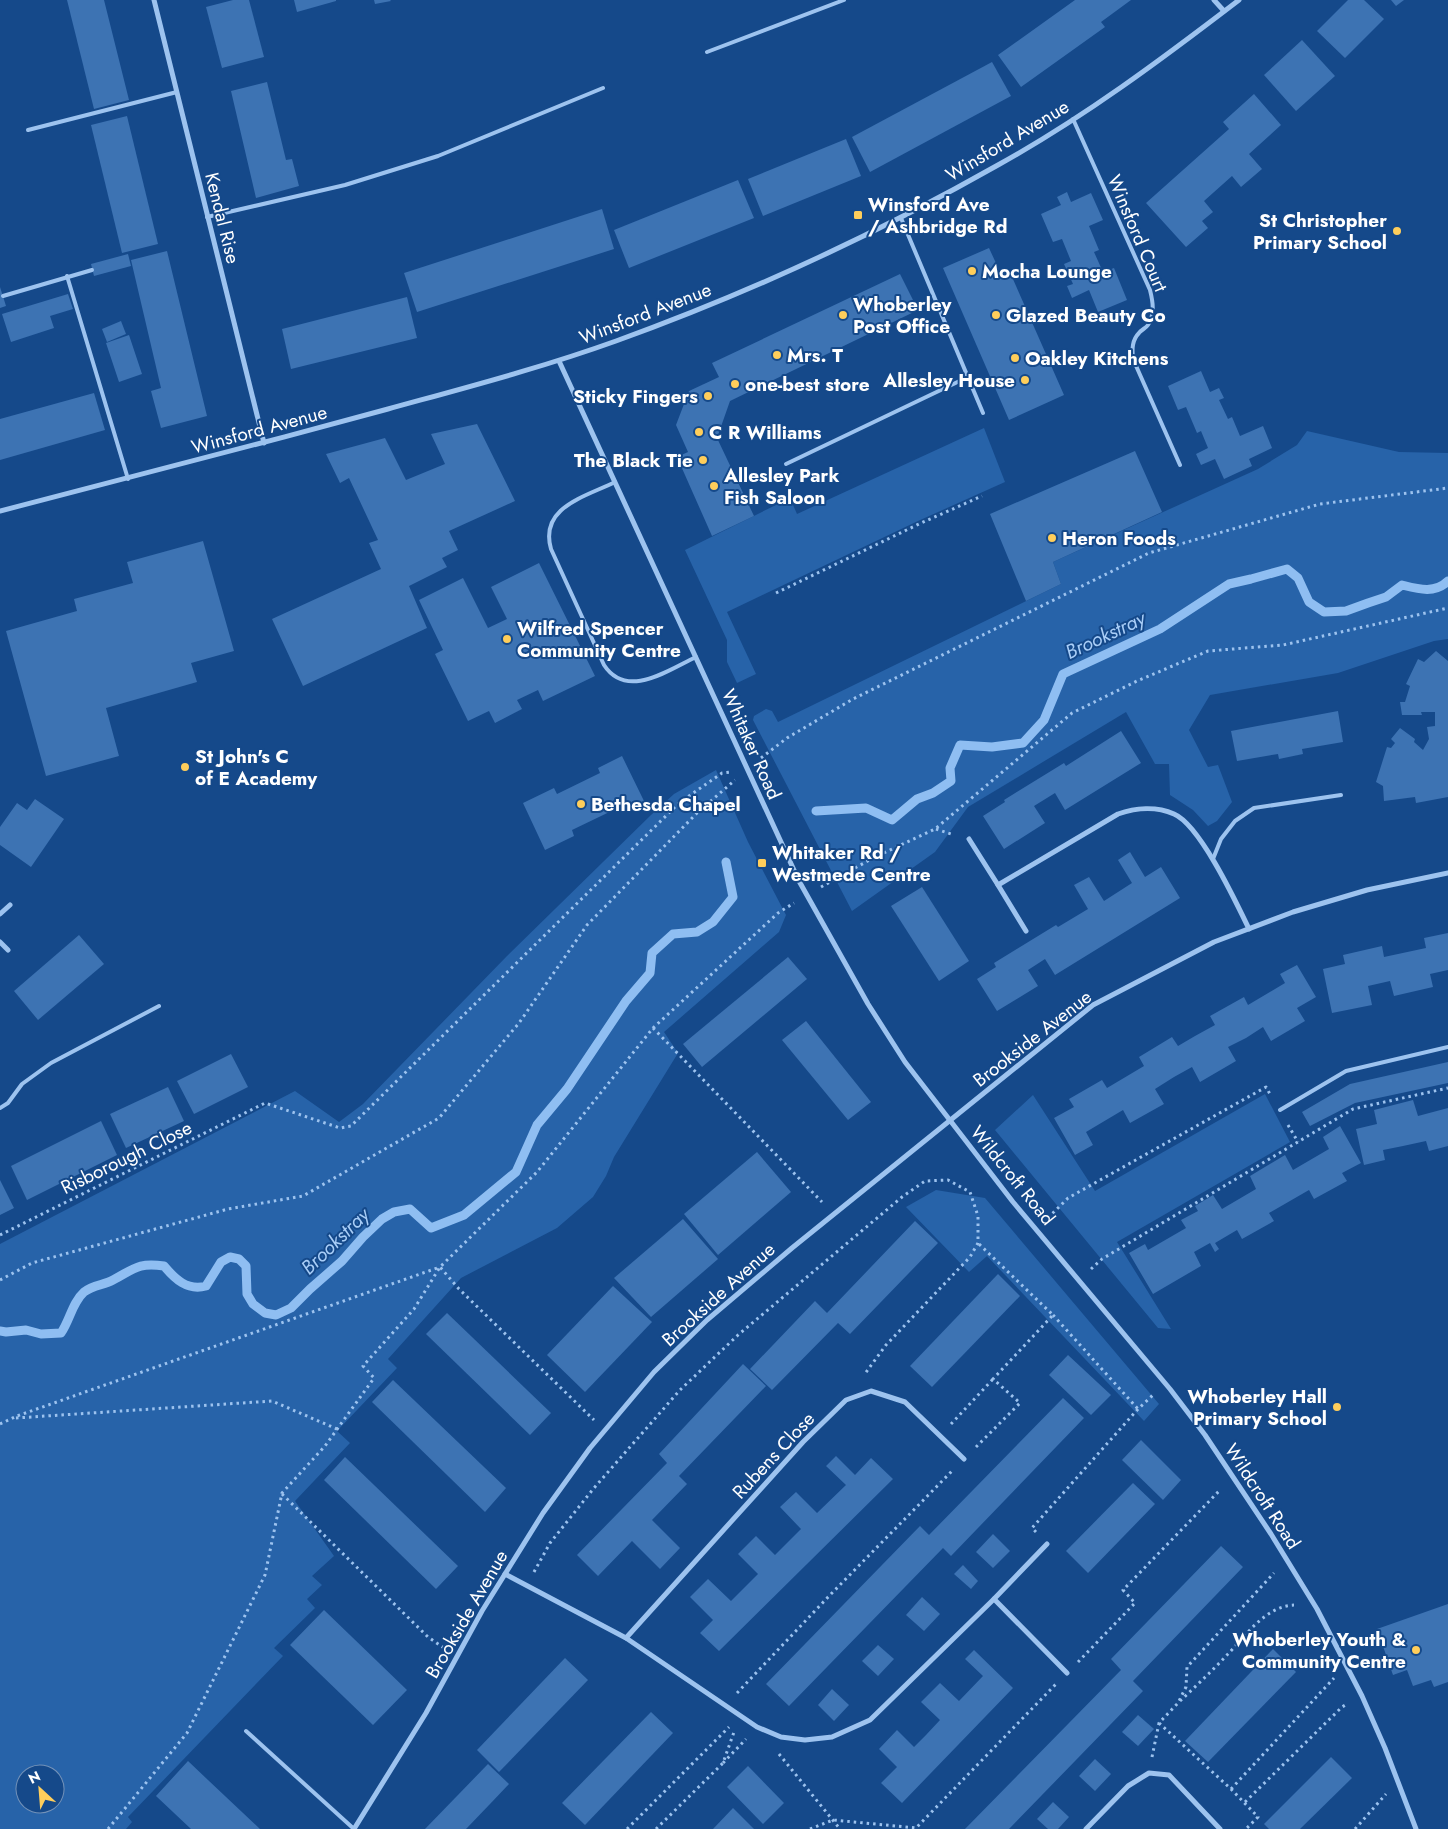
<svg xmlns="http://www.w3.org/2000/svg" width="1448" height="1829" font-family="Jost,sans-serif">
	<rect width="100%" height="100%" fill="#15498a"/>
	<g fill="#2763a9" fill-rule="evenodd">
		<polygon points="984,428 1005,482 918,521 727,612 756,674 737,683 727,662 727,640 685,550 790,498 797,514"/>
		<polygon points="1307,431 1399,452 1448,453 1448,639 1434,641 1338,673 1210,695 1189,730 1208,767 1218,765 1232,802 1217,821 1208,826 1193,810 1170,795 1169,764 1155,764 1126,712 968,807 935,852 852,911 753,720 754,716 766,709 772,711 778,722 1061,584 1053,562 1258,469 1297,445"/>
		<path d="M716,770L748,842L786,915L779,932L664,1032L678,1053L614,1157L606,1176L593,1197L557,1228L461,1278L388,1359L397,1368L337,1431L350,1443L295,1501L334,1556L312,1576L322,1585L307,1599L315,1608L274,1648L283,1656L128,1817L132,1822L126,1829H0V1244L295,1091L339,1122L363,1104L507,956L651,815L674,794ZM25,1774H55V1804H25Z"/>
		<polygon points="1265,1094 1290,1142 1117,1242 1171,1329 1158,1328 995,1130 1033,1095 1095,1191"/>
		<polygon points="936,1190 985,1198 1159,1404 1144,1421 987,1256 969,1272 906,1207"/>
	</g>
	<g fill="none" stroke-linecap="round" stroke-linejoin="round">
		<g stroke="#8fbef2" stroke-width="9">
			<path d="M816,811L866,808L892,820L917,799L933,793L951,781L950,768L960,745L992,747L1023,743L1044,720L1063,674L1160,629L1229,584L1251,579L1287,569L1298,578L1309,602L1324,612L1346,611L1368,603L1386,597L1402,585C1418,589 1435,594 1448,581"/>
			<path d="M0,1331L6,1332L26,1330L41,1334L61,1333C70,1320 72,1303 84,1292C93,1285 104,1285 113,1280C134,1269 138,1262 164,1266C175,1279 187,1291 206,1286L221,1262L230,1257L239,1259L246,1266L247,1294L253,1304L265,1313L276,1315L291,1308L310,1289L342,1261L363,1237L382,1219L394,1212L410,1209L431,1228L464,1215L516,1172L537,1125L567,1089L626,1001L650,973L652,953L673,934L697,932L713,922L733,897L726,862"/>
		</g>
	</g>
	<g fill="#3d73b3">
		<polygon points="67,0 104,0 129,100 94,109"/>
		<polygon points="233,0 249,0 264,57 222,68 206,7"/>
		<polygon points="294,0 336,0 336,1 297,12"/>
		<polygon points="374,0 390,0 391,1 375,4"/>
		<polygon points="1075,0 1131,0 1101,22 1105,27 1021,87 998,55"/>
		<polygon points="1348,0 1364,0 1384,19 1345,58 1317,31"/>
		<polygon points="1391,0 1404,0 1396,6"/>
		<polygon points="1302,40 1335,76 1296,111 1264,75"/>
		<polygon points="992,62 1011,96 870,172 852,137"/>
		<polygon points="267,82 286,160 292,159 299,186 256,198 231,91"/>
		<polygon points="1254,94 1281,125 1249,154 1262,169 1241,187 1232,176 1204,201 1213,212 1202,221 1208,228 1186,247 1146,203 1229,129 1223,122"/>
		<polygon points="127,116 158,244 122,253 91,125"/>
		<polygon points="846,139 861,176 763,216 748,179"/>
		<polygon points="738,180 754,218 629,268 614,230"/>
		<polygon points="1067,192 1071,202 1091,193 1103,220 1089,226 1099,250 1094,252 1103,272 1114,268 1127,300 1098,312 1089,290 1072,298 1067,286 1073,284 1064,264 1071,261 1062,239 1053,242 1041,214 1061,205 1057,197"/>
		<polygon points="602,209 614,249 417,312 404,273"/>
		<polygon points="989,248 1001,274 1009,270 1064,395 1009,420 943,268"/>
		<polygon points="167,251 207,416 161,428 151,391 161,388 131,260"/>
		<polygon points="128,254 131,266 94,276 91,264"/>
		<polygon points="900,274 918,310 730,401 717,438 754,516 712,536 677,457 688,452 676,425 689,391 719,377 712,363"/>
		<polygon points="0,287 6,306 0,308"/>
		<polygon points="68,294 73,309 50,316 54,328 11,342 2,314"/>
		<polygon points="407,297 417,338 291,369 282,329"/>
		<polygon points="121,321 126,334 107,342 102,329"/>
		<polygon points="129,335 142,374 119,382 106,343"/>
		<polygon points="1201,371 1210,392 1219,388 1224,398 1219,400 1228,419 1232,417 1240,436 1263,426 1272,448 1249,459 1252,466 1224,479 1215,459 1201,465 1196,454 1208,448 1201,431 1197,433 1186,407 1178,410 1168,386"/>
		<polygon points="94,393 105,430 0,460 0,419"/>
		<polygon points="477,424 515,501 449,531 458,550 442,558 447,567 409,586 427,628 303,686 272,619 381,569 369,543 378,540 349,478 340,483 326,454 385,438 406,480 445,464 431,434"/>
		<polygon points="1135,451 1162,512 1053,562 1061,584 1026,601 990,514"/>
		<polygon points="203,541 234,651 191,663 197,682 106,708 119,756 46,776 6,631 77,611 74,599 133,583 127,562"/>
		<polygon points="539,563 595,676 543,701 538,690 517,700 522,709 495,723 489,711 468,721 435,654 443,650 419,600 463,578 488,628 507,619 491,587"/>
		<polygon points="1436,651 1448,661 1448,797 1416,803 1415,797 1384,801 1383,786 1376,782 1387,747 1391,748 1395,743 1391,739 1400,728 1415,739 1414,742 1423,750 1429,739 1427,727 1435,726 1435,712 1421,712 1422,715 1402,715 1400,702 1405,702 1410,686 1406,684 1418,659 1424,662"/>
		<polygon points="1338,711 1343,742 1302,749 1303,754 1279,759 1278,754 1237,761 1231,731"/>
		<polygon points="1121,731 1141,763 1065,810 1055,793 1034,806 1045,823 1004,849 983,816 1005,802 1004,800 1064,763 1066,766"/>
		<polygon points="622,756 644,801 628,808 626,804 572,830 574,836 545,850 523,803 554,788 557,794 600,773 598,768"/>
		<polygon points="35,799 64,819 31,867 0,845 0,827 17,803 27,810"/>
		<polygon points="1130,852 1145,877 1161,867 1180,898 1055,975 1045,959 1028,970 1038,986 997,1011 977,979 996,967 994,963 1056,925 1058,927 1088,909 1074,885 1089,877 1104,901 1132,883 1118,860"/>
		<polygon points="922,887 969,961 939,981 891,906"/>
		<polygon points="1448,933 1448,970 1430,974 1433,987 1394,996 1390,981 1368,986 1372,1005 1332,1013 1323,969 1345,964 1343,955 1382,946 1384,957 1426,948 1424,938"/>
		<polygon points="79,935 104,964 38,1020 14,991"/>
		<polygon points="788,957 807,979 702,1067 683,1044"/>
		<polygon points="1297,965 1316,997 1297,1008 1305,1021 1271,1041 1263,1027 1246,1038 1228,1047 1236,1061 1200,1082 1192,1067 1174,1077 1155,1089 1164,1104 1130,1123 1123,1110 1086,1132 1093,1145 1075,1155 1054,1118 1074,1107 1069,1099 1102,1080 1107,1088 1144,1066 1139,1057 1172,1037 1178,1046 1195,1036 1215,1025 1210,1016 1244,997 1248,1005 1285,983 1280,974"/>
		<polygon points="806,1021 871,1102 848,1120 782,1040"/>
		<polygon points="231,1054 248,1087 194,1114 177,1081"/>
		<polygon points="1448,1062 1448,1083 1355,1103 1310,1126 1302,1112 1350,1084"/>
		<polygon points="168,1087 184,1121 126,1148 110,1114"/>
		<polygon points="1413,1100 1418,1116 1448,1108 1448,1146 1429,1151 1426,1141 1403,1146 1383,1150 1385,1160 1364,1165 1356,1129 1377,1124 1374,1110"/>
		<polygon points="101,1121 117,1155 27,1200 11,1166"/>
		<polygon points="1340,1126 1361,1163 1342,1173 1347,1181 1314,1199 1309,1190 1269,1213 1274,1221 1242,1239 1237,1230 1215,1243 1219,1249 1215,1252 1210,1243 1194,1252 1201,1266 1153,1294 1129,1253 1145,1244 1148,1250 1186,1228 1181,1220 1198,1211 1195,1206 1213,1195 1222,1209 1256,1189 1250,1176 1285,1155 1293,1170 1329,1149 1323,1137"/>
		<polygon points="757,1152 791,1192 718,1255 684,1214"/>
		<polygon points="0,1180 14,1208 0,1215"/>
		<polygon points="683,1219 718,1259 651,1317 614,1278"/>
		<polygon points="915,1221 938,1243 850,1334 838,1323 772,1390 750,1369 815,1301 827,1313"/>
		<polygon points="998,1274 1020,1296 932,1387 910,1366"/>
		<polygon points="613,1286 652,1322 585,1392 547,1355"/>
		<polygon points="447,1313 551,1413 530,1435 426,1334"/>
		<polygon points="1068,1355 1111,1395 1091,1415 1049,1375"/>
		<polygon points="743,1364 766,1386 679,1476 687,1484 652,1520 680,1548 660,1569 632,1541 598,1576 577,1555 667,1463 659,1454"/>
		<polygon points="393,1380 506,1488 485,1512 372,1402"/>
		<polygon points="1063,1398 1084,1418 951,1556 943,1548 789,1706 766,1684 920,1526 929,1535"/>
		<polygon points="1141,1440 1181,1480 1163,1500 1122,1460"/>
		<polygon points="836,1456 855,1475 871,1458 893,1479 719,1651 700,1633 713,1620 690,1597 708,1579 731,1601 758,1574 738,1554 756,1536 775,1555 801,1529 780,1507 796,1492 817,1513 846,1485 826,1466"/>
		<polygon points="345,1457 458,1566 436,1589 324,1480"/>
		<polygon points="1133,1483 1155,1504 1088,1573 1066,1551"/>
		<polygon points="993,1534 1010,1551 993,1568 976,1552"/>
		<polygon points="1221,1546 1243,1567 1133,1681 1143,1691 1009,1829 965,1829 1121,1670 1111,1659"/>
		<polygon points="963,1565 978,1581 971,1589 954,1574"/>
		<polygon points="922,1597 940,1614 924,1631 906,1615"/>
		<polygon points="1448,1604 1448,1682 1434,1687 1431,1680 1413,1686 1407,1670 1393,1675 1377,1629"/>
		<polygon points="324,1610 407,1690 373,1725 290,1645"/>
		<polygon points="878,1645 894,1659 878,1676 862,1661"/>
		<polygon points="1273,1649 1296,1672 1208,1762 1185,1741"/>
		<polygon points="974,1650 1013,1688 902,1803 881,1783 897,1767 879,1749 897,1730 914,1747 926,1735 940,1720 921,1702 940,1683 959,1701 983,1676 965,1659"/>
		<polygon points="565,1658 588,1680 499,1772 477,1750"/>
		<polygon points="832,1689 849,1705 834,1721 818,1705"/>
		<polygon points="651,1712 673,1733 585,1825 562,1803"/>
		<polygon points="1138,1715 1154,1729 1138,1746 1122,1732"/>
		<polygon points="1331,1757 1352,1778 1300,1829 1269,1829 1264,1824"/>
		<polygon points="1095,1759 1111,1774 1095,1791 1079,1776"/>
		<polygon points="188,1761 208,1780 260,1829 191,1829 156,1796"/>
		<polygon points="488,1764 509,1784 490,1804 466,1829 425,1829"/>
		<polygon points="748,1766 784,1803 763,1824 727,1787"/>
		<polygon points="1053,1802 1069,1817 1058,1829 1048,1829 1037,1819"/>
		<polygon points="733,1808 754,1829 713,1829"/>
	</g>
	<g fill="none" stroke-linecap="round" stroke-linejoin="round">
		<g stroke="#9dc3ef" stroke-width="3" stroke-dasharray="2.5 4" stroke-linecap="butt">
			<polyline points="776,593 919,524 982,496"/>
			<polyline points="761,758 787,738 853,699 1149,553 1320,504 1448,488"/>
			<polyline points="936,829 954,835"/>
			<polyline points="821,887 873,858 935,829 1072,713 1137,681 1208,651 1283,645 1448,608"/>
			<polyline points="653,1028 822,1202"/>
			<polyline points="1288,1125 1298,1142"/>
			<polyline points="1048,1218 1068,1198 1266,1087 1271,1096"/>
			<polyline points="0,1235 265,1103 340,1128 351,1126 679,803 722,773 730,772"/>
			<polyline points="1091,1269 1102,1259 1353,1109 1448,1088"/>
			<polyline points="0,1280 32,1263 228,1209 303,1196 439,1118 519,1023 587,925 697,813 735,780"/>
			<polyline points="1053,1315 1138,1409"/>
			<polyline points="16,1418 272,1401 337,1429"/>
			<polyline points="0,1424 17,1416 440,1267 459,1289 594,1420"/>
			<polyline points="951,1424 993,1379"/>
			<polyline points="976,1447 1020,1403 993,1379 1053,1315 978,1243"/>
			<polyline points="282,1494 428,1637 444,1648"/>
			<polyline points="1036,1532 1032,1528 1138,1409 1153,1395"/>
			<polyline points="534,1572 550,1543 594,1488 680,1390 738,1335 902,1197 925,1181 948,1180 970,1192 978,1216 978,1243 970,1257 886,1345 864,1375"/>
			<polyline points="1078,1662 1135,1603 1123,1590 1221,1489"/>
			<polyline points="737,1693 830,1595 952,1471"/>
			<path d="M1180,1701C1196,1686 1212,1671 1227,1655C1245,1637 1265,1606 1294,1605"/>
			<polyline points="1159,1723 1231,1789 1258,1817 1246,1829"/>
			<polyline points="779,1754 840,1829"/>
			<polyline points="1152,1757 1159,1723 1178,1703 1186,1687 1187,1667 1274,1573"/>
			<polyline points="723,1763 746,1739"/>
			<polyline points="1231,1789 1334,1678"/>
			<polyline points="1245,1802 1342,1707 1347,1704"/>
			<polyline points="108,1829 187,1733 265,1575 282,1493 325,1446 374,1378 363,1366 414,1309 440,1267 537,1172 653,1028 778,913 794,903"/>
			<polyline points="627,1829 729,1727"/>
			<polyline points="656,1829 723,1763 734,1732"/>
			<polyline points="810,1829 833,1820 916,1828 1056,1684"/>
			<polyline points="1355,1829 1386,1794"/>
		</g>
		<g stroke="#9dc3ef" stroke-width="4">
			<polyline points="707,52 844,0"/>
			<path d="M1073,119L1150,290C1153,302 1155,314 1148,325C1146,328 1141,330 1139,333C1132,340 1132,349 1133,359L1180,465"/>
			<polyline points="28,130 177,92"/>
			<polyline points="207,217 345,185 438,156 603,88"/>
			<polyline points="901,218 983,413"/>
			<polyline points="67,276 128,479"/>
			<polyline points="3,296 92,270"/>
			<polyline points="786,464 968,377"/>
			<path d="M615,482C585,497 539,507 551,549L604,665C627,700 668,670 696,657"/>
			<polyline points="1213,859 1221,839 1235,821 1254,808 1341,795"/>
			<polyline points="0,1108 8,1103 22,1084 51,1063 159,1006"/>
			<polyline points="1280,1110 1346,1071 1448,1047"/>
			<polyline points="246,1731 354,1829"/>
		</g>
		<g stroke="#9dc3ef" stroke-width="5">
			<polyline points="154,0 264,443"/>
			<polyline points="1214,0 1224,11"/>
			<polyline points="559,361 799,881 868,1004 905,1062 1013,1202 1170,1389 1205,1435 1271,1534 1317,1609 1362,1696 1385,1748 1416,1829"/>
			<path d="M0,511C130,478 259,444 388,409C464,388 541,368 616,341C746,294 878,233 998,165C1083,118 1162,59 1239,0"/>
			<path d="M969,839L998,885L1118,814C1135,808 1156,806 1174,814C1200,825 1236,902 1249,929"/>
			<polyline points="998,885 1026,931"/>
			<polyline points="0,914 10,905"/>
			<polyline points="0,942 8,950"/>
			<polyline points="505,1574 626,1638 757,1727 781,1737 805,1740 832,1737 870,1720 994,1599 1047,1544"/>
			<polyline points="994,1599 1067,1673"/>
			<polyline points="626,1638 803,1442 846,1400 871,1391 905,1402 964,1459"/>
			<polyline points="354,1829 426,1713 482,1611 543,1513 590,1448 654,1372 707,1320 792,1248 1093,1005 1214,942 1293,912 1367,890 1448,873"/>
			<polyline points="1086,1829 1128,1786 1149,1773 1169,1775 1220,1829"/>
		</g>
	</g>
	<g fill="#ffce5b" stroke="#15498a" stroke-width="2">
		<rect x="853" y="210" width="10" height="10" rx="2.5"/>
		<circle cx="1397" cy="231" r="5"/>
		<circle cx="972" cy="271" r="5"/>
		<circle cx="843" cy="315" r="5"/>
		<circle cx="996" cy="315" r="5"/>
		<circle cx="777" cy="355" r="5"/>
		<circle cx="1015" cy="358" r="5"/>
		<circle cx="1025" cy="380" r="5"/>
		<circle cx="735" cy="384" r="5"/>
		<circle cx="708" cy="396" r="5"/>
		<circle cx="699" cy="432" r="5"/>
		<circle cx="703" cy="460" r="5"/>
		<circle cx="714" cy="486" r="5"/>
		<circle cx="1052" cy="538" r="5"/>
		<circle cx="507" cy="639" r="5"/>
		<circle cx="185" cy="767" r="5"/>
		<circle cx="581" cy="804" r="5"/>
		<rect x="757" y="858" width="10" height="10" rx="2.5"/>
		<circle cx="1337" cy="1407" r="5"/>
		<circle cx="1416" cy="1650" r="5"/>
	</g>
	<g text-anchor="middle" stroke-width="4" stroke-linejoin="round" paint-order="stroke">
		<g font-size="19" fill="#fff" stroke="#15498a">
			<text transform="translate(1007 140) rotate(-31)" y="7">Winsford Avenue</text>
			<text transform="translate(223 218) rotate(76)" y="7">Kendal Rise</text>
			<text transform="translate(1138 233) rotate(67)" y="7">Winsford Court</text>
			<text transform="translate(645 313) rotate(-21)" y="7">Winsford Avenue</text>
			<text transform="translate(259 429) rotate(-15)" y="7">Winsford Avenue</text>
			<text transform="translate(752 744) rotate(66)" y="7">Whitaker Road</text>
			<text transform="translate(1032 1038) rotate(-38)" y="7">Brookside Avenue</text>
			<text transform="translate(126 1157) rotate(-26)" y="7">Risborough Close</text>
			<text transform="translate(1013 1175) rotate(51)" y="7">Wildcroft Road</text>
			<text transform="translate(718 1294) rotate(-42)" y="7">Brookside Avenue</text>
			<text transform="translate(773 1455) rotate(-47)" y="7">Rubens Close</text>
			<text transform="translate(1263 1496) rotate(57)" y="7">Wildcroft Road</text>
			<text transform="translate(466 1614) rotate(-60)" y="7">Brookside Avenue</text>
		</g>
		<g font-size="19" font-weight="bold" fill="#fff" stroke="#15498a" text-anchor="start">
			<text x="868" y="211">Winsford Ave<tspan x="868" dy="22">/ Ashbridge Rd</tspan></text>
			<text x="1387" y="227" text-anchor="end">St Christopher<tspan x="1387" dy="22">Primary School</tspan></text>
			<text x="982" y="278">Mocha Lounge</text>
			<text x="853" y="311">Whoberley<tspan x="853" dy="22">Post Office</tspan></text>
			<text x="1006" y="322">Glazed Beauty Co</text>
			<text x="787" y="362">Mrs. T</text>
			<text x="1025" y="365">Oakley Kitchens</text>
			<text x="1015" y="387" text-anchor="end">Allesley House</text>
			<text x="745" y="391">one-best store</text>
			<text x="698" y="403" text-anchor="end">Sticky Fingers</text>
			<text x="709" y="439">C R Williams</text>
			<text x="693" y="467" text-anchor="end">The Black Tie</text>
			<text x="724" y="482">Allesley Park<tspan x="724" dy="22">Fish Saloon</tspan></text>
			<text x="1062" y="545">Heron Foods</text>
			<text x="517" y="635">Wilfred Spencer<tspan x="517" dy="22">Community Centre</tspan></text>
			<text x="195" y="763">St John's C<tspan x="195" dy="22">of E Academy</tspan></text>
			<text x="591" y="811">Bethesda Chapel</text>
			<text x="772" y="859">Whitaker Rd /<tspan x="772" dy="22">Westmede Centre</tspan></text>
			<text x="1327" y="1403" text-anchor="end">Whoberley Hall<tspan x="1327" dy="22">Primary School</tspan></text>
			<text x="1406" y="1646" text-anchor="end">Whoberley Youth &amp;<tspan x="1406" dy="22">Community Centre</tspan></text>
		</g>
		<g font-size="20" font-style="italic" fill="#a8cdf7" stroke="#15498a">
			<text transform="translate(1105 635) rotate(-25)" y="7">Brookstray</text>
			<text transform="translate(335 1241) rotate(-44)" y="7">Brookstray</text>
		</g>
	</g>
	<g transform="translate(40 1789) rotate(334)"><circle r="24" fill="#15498a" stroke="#7392b9"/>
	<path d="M0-4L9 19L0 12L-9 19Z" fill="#ffce5b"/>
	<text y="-8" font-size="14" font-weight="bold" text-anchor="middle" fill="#ffffff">N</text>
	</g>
</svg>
